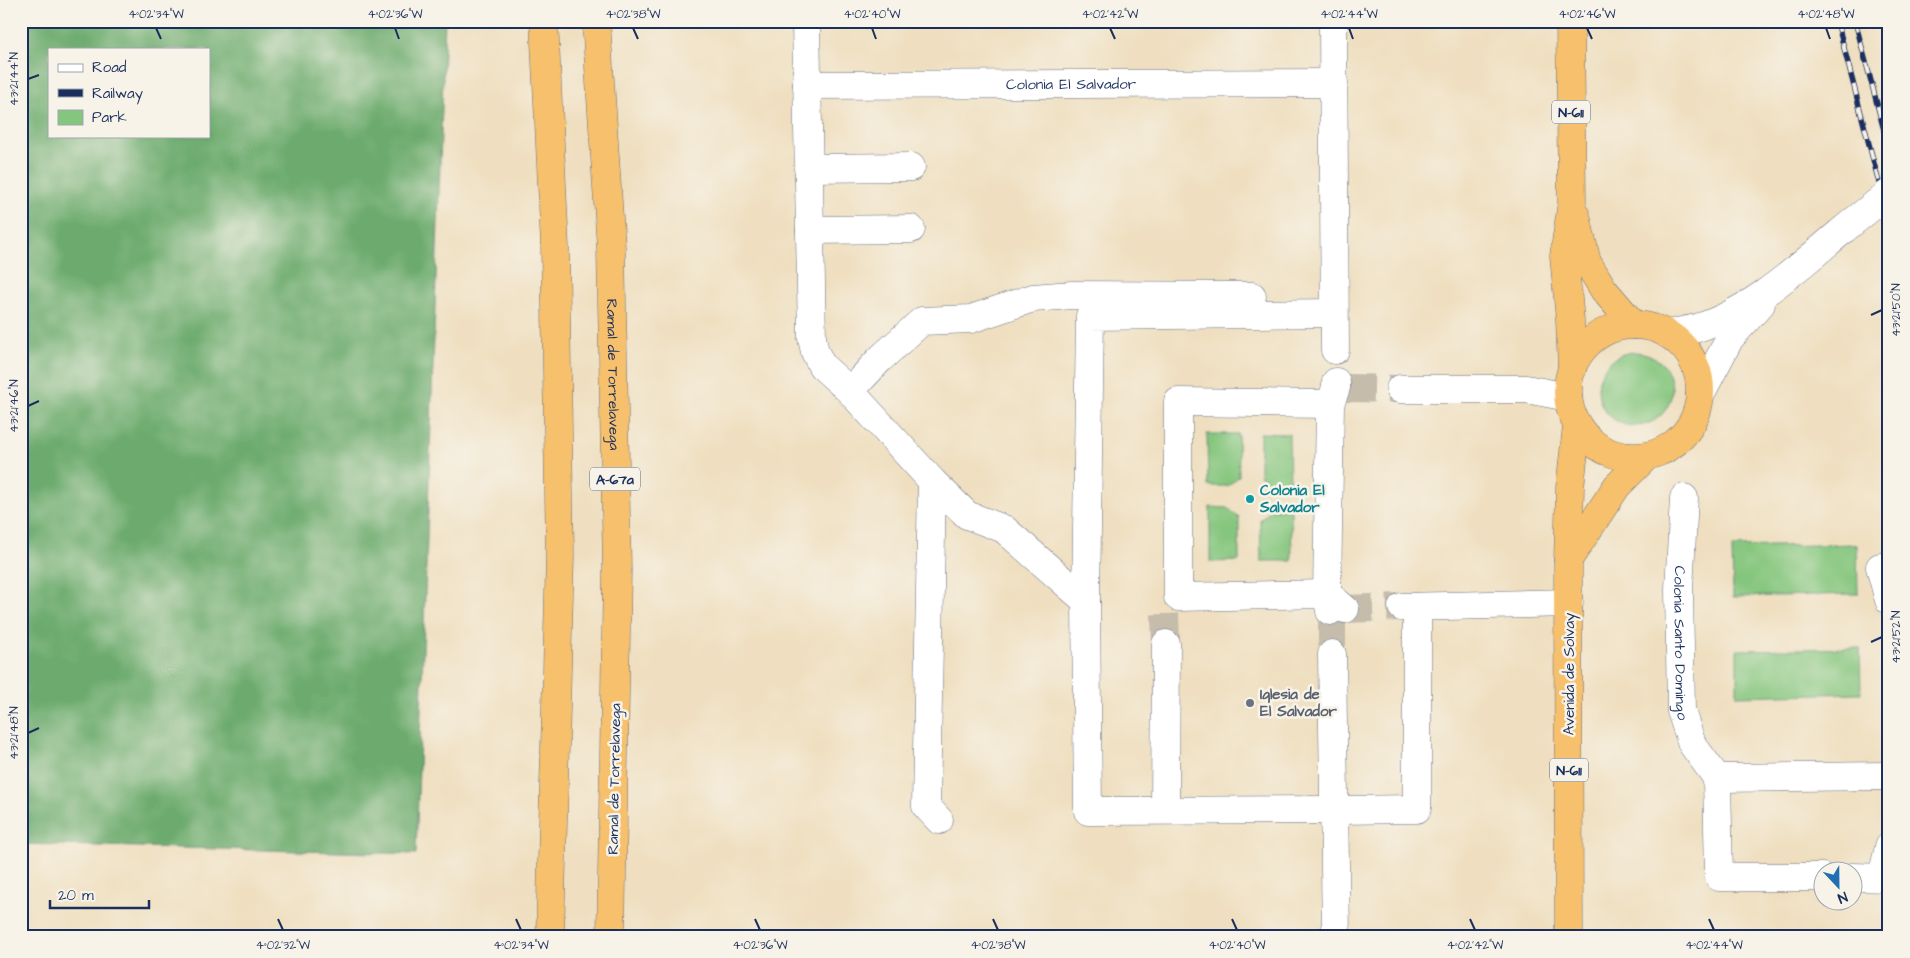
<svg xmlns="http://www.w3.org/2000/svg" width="1910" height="958" font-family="'Architects Daughter',sans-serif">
	<rect width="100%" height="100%" fill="#f7f3e8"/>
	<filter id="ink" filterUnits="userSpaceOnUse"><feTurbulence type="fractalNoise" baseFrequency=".02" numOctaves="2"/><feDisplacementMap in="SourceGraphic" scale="10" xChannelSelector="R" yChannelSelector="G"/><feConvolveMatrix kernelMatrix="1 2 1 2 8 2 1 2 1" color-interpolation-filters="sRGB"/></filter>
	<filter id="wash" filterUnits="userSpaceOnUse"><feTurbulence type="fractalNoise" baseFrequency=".0096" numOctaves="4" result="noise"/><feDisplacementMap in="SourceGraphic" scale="20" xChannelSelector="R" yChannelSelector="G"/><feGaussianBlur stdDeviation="1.12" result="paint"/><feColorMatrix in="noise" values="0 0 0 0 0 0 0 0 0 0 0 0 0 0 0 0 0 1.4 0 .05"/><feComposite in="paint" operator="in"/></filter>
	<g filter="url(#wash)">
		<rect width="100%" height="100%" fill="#efdfc0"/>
		<g fill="#85c67e" stroke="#507a6e">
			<circle cx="1635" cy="389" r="37"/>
			<polygon points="1260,433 1289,434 1290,487 1272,486 1260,475"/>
			<polygon points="1207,434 1238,434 1239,476 1228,486 1208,486"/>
			<polygon points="1210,507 1228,508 1239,518 1239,561 1210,562"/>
			<polygon points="1271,509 1291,509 1292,561 1261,561 1260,520"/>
			<polygon points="1857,544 1858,594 1733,597 1732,547"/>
			<polygon points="1860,648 1861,693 1737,696 1737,650"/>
		</g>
		<path fill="#6cab6d" stroke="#446d66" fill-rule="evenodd" d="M21,21H445L416,854L21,844ZM49,49H209V136H49Z"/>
	</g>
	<g filter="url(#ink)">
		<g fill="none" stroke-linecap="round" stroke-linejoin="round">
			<g stroke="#c5bcac" stroke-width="28" stroke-dasharray="28 14" stroke-linecap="butt">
				<polyline points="1346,388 1400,389"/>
				<polyline points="1345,609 1402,607"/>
				<polyline points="1165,614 1166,644"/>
				<polyline points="1332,618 1332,654"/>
			</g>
			<defs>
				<g id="street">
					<polyline points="806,21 812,338 815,352 822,366 850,391 932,481 967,515 1004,529 1086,601"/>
					<polyline points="1333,21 1335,350"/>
					<path id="s1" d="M807,85L1334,83"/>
					<polyline points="808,168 911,167"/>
					<polyline points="810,230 911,229"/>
					<polyline points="1334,313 1090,316 1086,601 1088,811 1335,810 1417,809 1417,607"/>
					<path d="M1667,334C1677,332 1688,330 1697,328C1751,312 1801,265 1843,230"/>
					<polyline points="1400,389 1526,389 1568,397"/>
					<polyline points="850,391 880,359 922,321 971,319 1033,298 1072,295 1252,296"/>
					<polyline points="1700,395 1730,338 1761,304"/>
					<polyline points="1330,404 1178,402 1178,597 1327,594 1345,609"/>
					<polyline points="932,481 926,806 939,820"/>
					<path id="s2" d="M1684,498L1679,589L1681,711L1692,744L1717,778L1719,877H1822"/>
					<polyline points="1880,567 1889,600"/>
					<polyline points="1402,607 1569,603"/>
					<polyline points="1330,611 1327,594 1330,404 1336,388 1336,382"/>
					<polyline points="1332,654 1336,937"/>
					<polyline points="1717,778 1889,776"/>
					<polyline points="1165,810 1166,644"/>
					<polyline points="1852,877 1889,878"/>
					<polyline points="1882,877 1889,847"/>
				</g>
				<g id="highway">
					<polyline points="544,21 555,247 560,555 550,937"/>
					<path id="s3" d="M596,21L611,248L617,570L611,937"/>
					<polyline points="1570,21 1572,202 1564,256 1570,321 1572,370"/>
					<polyline points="1576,216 1587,262 1604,290 1634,325"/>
					<circle cx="1634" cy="391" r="66"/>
					<polyline points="1568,560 1617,486 1647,456"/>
					<polyline points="1569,937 1568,560 1570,487 1577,426"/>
				</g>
			</defs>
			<use href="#street" stroke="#656d80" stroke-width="29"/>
			<use href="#highway" stroke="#656d80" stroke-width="29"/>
			<use href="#street" stroke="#fff" stroke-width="28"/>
			<use href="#highway" stroke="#f7c06c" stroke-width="28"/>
			<defs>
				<g id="rail">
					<polyline points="1837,21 1889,221"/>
					<polyline points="1855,21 1889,149"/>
				</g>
			</defs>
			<use href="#rail" stroke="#1b2f5e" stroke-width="5.5"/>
			<use href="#rail" stroke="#f7f3e8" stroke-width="4" stroke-dasharray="11" stroke-linecap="butt"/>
			<defs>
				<polyline id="street-bridge" points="1843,230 1889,193"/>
			</defs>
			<use href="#street-bridge" stroke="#656d80" stroke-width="29" stroke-linecap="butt"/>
			<use href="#street-bridge" stroke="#fff" stroke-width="28"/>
		</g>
	</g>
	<path fill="none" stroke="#1b2f5e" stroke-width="2" d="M156,28L161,39M395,28L399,39M633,28L638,39M872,28L876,39M1110,28L1115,39M1349,28L1353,39M1587,28L1592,39M1826,28L1830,39M28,79L39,75M1871,315L1882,310M28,406L39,401M1871,642L1882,637M28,733L39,728M278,919L283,930M516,919L521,930M755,919L760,930M993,919L998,930M1232,919L1237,930M1470,919L1475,930M1709,919L1714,930"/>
	<circle fill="#0f9aa8" stroke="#f7f3e8" stroke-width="2" cx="1250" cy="499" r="5"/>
	<circle fill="#6b7280" stroke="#f7f3e8" stroke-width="2" cx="1250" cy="703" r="5"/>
	<g text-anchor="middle" stroke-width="5" stroke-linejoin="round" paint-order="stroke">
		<g fill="#f7f3e8" stroke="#5d6a87" stroke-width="1">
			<rect x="1552" y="100.5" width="38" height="23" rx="4"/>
			<rect x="590" y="467.5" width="50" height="23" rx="4"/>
			<rect x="1550" y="758.5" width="38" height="23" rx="4"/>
		</g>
		<g font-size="14" font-weight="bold" fill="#1b2f5e">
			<text x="1571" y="117">N-611</text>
			<text x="615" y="484">A-67a</text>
			<text x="1569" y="775">N-611</text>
		</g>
		<g font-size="15" fill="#1b2f5e" stroke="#f7f3e8">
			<text dy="5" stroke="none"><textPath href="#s1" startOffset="264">Colonia El Salvador</textPath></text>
			<text dy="5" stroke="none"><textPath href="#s3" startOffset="354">Ramal de Torrelavega</textPath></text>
			<text dy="5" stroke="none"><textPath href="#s2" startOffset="145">Colonia Santo Domingo</textPath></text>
			<text transform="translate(1569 674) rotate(-90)" y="5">Avenida de Solvay</text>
			<text transform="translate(614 779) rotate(-89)" y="5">Ramal de Torrelavega</text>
		</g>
		<g font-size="15" font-weight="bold" fill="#0d838f" stroke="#f7f3e8" text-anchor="start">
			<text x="1260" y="495">Colonia El<tspan x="1260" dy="17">Salvador</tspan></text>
		</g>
		<g font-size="15" font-weight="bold" fill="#5b616d" stroke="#f7f3e8" text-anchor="start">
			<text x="1260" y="699">Iglesia de<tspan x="1260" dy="17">El Salvador</tspan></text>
		</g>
	</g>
	<rect width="1910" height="958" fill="none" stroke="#f7f3e8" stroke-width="55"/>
	<rect x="48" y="48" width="162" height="90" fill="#f7f3e8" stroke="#9fa5b1"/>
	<rect x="58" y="64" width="25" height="8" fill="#ffffff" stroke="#9fa5b1"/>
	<text x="92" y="72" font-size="15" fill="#1b2f5e">Road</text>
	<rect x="58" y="89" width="25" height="8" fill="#1b2f5e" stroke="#9fa5b1"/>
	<text x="92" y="98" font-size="15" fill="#1b2f5e">Railway</text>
	<rect x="58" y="110" width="25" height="15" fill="#85c67e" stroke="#9fa5b1"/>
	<text x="92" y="122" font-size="15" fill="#1b2f5e">Park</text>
	<g transform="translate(1838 886) rotate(158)"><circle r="24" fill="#f7f3e8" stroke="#9fa5b1"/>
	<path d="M0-4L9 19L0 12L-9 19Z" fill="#1f6fb2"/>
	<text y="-8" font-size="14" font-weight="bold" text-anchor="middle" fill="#1b2f5e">N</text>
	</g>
	<path d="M50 900v8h99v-8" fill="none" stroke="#1b2f5e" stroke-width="2.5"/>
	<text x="58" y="900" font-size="15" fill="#1b2f5e" stroke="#f7f3e8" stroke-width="4" paint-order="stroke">20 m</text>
	<rect x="28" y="28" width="1854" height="902" fill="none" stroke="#1b2f5e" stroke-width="2"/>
	<g font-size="12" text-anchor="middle" fill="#1b2f5e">
		<text x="156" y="18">4°02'34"W</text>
		<text x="395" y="18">4°02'36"W</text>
		<text x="633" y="18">4°02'38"W</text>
		<text x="872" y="18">4°02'40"W</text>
		<text x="1110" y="18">4°02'42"W</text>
		<text x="1349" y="18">4°02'44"W</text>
		<text x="1587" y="18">4°02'46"W</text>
		<text x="1826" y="18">4°02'48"W</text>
		<text transform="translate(14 79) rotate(-90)" y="4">43°21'44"N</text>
		<text transform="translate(1896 310) rotate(-90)" y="4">43°21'50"N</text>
		<text transform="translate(14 406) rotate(-90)" y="4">43°21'46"N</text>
		<text transform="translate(1896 637) rotate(-90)" y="4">43°21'52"N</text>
		<text transform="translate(14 733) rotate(-90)" y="4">43°21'48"N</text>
		<text x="283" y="949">4°02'32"W</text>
		<text x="521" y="949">4°02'34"W</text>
		<text x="760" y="949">4°02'36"W</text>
		<text x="998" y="949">4°02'38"W</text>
		<text x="1237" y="949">4°02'40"W</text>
		<text x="1475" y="949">4°02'42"W</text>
		<text x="1714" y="949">4°02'44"W</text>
	</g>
</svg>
